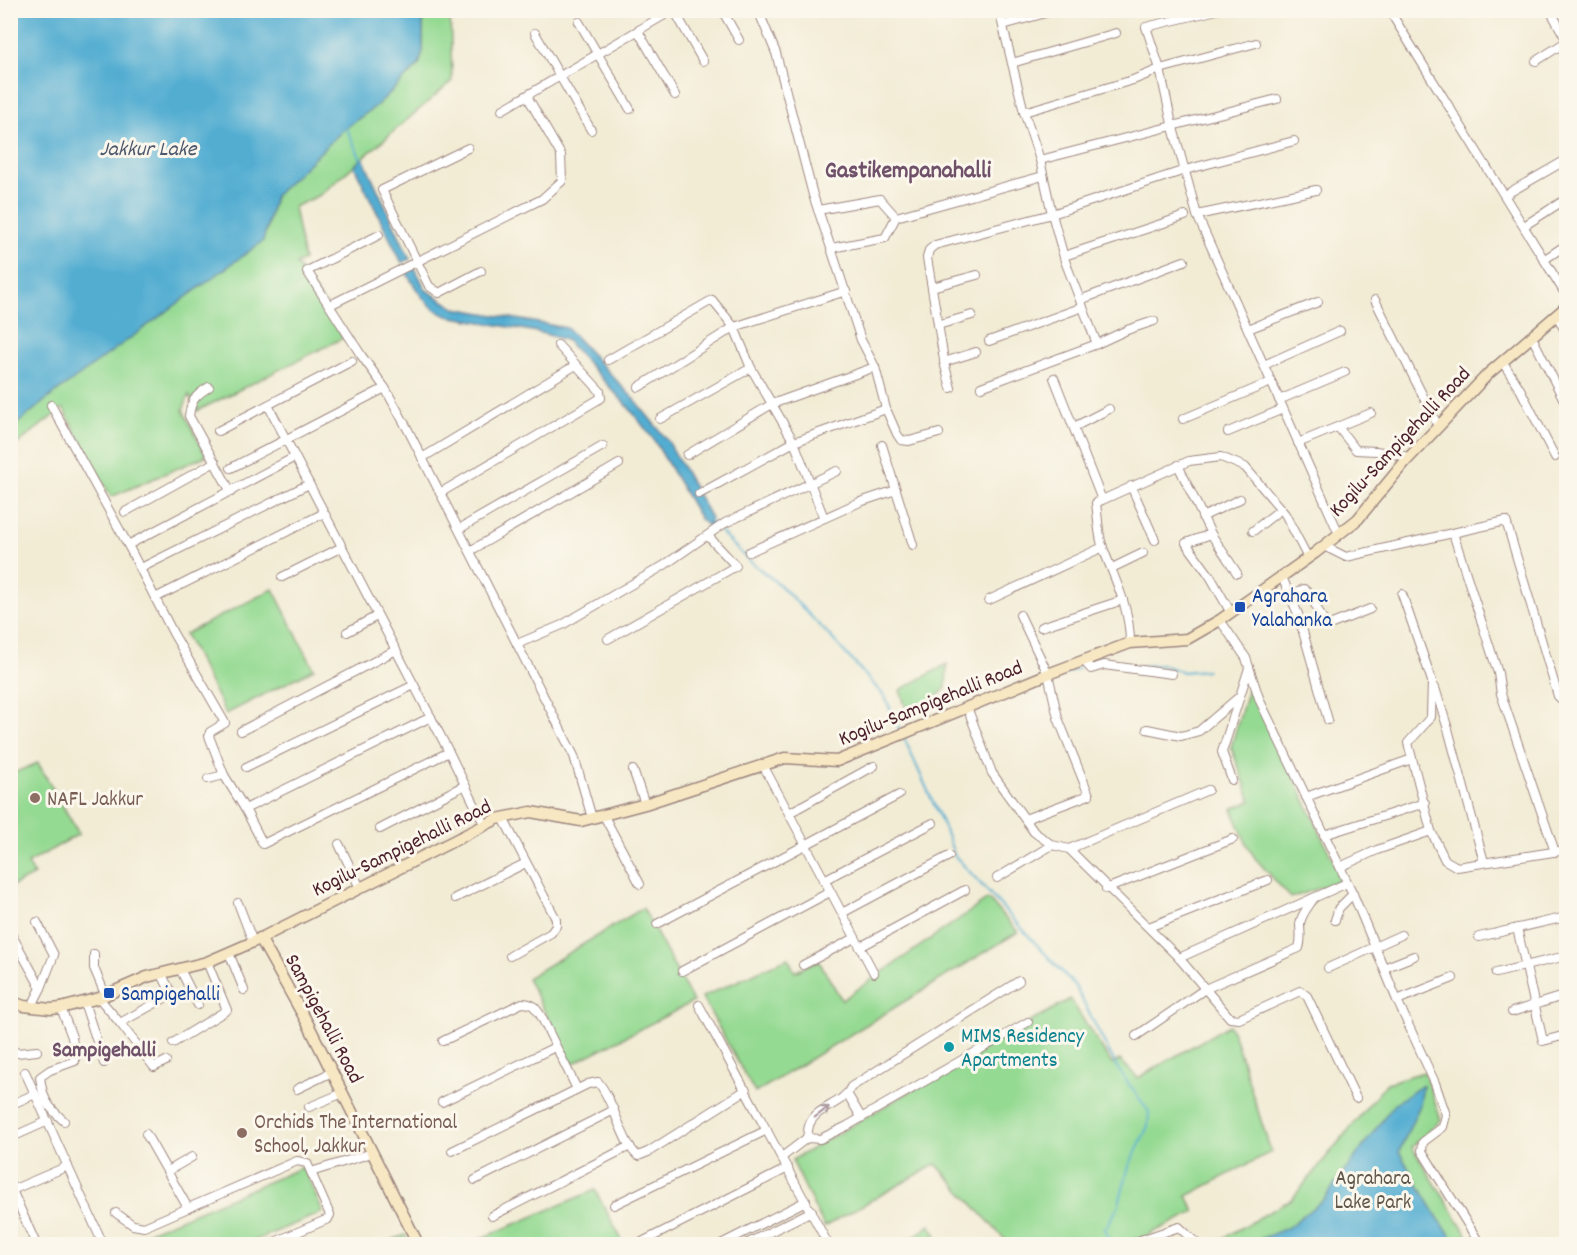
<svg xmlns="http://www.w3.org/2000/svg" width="1577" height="1255" font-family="Dekko,sans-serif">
	<rect width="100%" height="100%" fill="#fbf7ec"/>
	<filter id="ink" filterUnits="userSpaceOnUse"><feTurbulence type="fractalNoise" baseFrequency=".0167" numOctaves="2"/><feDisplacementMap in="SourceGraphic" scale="12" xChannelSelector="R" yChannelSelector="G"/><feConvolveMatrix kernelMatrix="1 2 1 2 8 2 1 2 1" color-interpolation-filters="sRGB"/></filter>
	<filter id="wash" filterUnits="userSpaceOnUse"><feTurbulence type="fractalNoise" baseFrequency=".008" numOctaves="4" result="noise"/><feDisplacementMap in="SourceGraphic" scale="24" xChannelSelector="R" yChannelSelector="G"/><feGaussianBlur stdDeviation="1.35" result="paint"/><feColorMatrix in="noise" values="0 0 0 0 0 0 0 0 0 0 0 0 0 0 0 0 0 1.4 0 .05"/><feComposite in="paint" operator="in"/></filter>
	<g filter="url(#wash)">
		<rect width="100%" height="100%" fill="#f2ecd5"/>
		<g fill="#95da93" stroke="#707c5f" stroke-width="1.5">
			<polygon points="423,11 450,11 452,81 320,195 294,207 304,260 296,264 324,303 343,338 197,411 189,395 183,410 206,456 111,497 63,408 11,449 11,429 47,399 217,274 266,232 275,196 343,130 376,106 419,65 423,50"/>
			<polygon points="273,589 314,669 226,714 185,634"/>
			<polygon points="947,664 946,688 927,707 909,717 900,690"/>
			<polygon points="1250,682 1342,880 1291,898 1255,858 1247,845 1232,809 1251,801 1231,747"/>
			<polygon points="38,763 79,834 28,863 34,875 11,887 11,774"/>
			<polygon points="988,899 1018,932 755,1093 702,997 788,958 795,972 818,960 842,1000"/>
			<polygon points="643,908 693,1002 572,1064 527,978"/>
			<polygon points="1070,999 1112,1064 1120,1060 1138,1078 1229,1025 1234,1035 1271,1152 1187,1196 1195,1212 1129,1244 1009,1244 936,1164 824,1227 792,1160"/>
			<polygon points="1424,1072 1441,1120 1412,1147 1473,1244 1213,1244 1292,1199 1387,1083"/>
			<polygon points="303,1167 323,1212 246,1244 121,1244"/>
			<polygon points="595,1190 624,1244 468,1244"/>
			<polygon points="930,1225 937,1235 924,1244 911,1244 908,1241"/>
			<polygon points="405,1235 410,1244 382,1244"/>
		</g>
		<g fill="#53add1" stroke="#4e667e" stroke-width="1.5">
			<polygon points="11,10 423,11 423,50 419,65 376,106 343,130 275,196 263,241 47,399 11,429"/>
			<polygon points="363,158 410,259 402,263 354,166"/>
			<path d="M415,268L426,290L455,308L567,328L634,399L668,441L711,518L708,522L713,527L711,529L700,519L654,440L629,408L566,340L537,332L447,316C426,307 417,291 406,272Z"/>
			<polygon points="1423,1085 1420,1105 1399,1152 1438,1218 1457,1244 1248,1244 1287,1228 1324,1199 1395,1103"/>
		</g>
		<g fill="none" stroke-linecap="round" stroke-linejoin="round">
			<g stroke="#53add1" stroke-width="2">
				<polyline points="346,128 362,161"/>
				<polyline points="708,519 747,559 781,586 830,636 885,697 900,731"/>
				<polyline points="1102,659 1116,664"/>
				<polyline points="1139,666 1162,665 1183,672 1207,670"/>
				<polyline points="1051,679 1080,668"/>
				<polyline points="1010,695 1046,681"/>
				<polyline points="904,738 941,820 955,856 1075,986 1118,1069 1149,1112 1148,1126 1129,1166 1118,1207 1105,1229 1111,1244"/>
			</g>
		</g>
	</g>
	<g filter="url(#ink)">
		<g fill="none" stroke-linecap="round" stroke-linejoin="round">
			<defs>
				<g id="street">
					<polyline points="674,10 703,61"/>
					<polyline points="722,10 739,40"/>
					<polyline points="758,10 776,53 813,195 831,248"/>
					<polyline points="999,10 1024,112 1040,160 1052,214 1185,170 1294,141"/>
					<polyline points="1217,10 1146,27 1160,69 1172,124 1197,215 1339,534"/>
					<polyline points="1389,10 1566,295"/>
					<polyline points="1550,10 1566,39"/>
					<polyline points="579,22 630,109"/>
					<polyline points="1003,25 1056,10"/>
					<polyline points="638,31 675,95"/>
					<polyline points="535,33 591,130"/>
					<polyline points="1536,61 1566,42"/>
					<polyline points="1012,63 1116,33"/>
					<polyline points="502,110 673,10"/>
					<polyline points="1024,112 1133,80 1160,69 1256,43"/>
					<polyline points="468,148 382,190 429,286 439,293 481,271"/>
					<polyline points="1040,160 1277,99"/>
					<polyline points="1505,195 1566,160"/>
					<polyline points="818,210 880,199 896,217"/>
					<polyline points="1197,215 1316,190"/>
					<polyline points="1524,226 1566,199"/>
					<polyline points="379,235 307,271 361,355 385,388 407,428 574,756 592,818"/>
					<polyline points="1064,256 1185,216"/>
					<polyline points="1545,259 1566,245"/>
					<polyline points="932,287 977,275"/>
					<polyline points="1080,300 1184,261"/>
					<polyline points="1375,300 1438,426"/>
					<polyline points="330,305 542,199 562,181 561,155 527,96"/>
					<polyline points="1557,315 1566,333"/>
					<polyline points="938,325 972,315"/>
					<polyline points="1248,329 1318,302"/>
					<polyline points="1532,337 1566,404"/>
					<polyline points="989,341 1083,307"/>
					<polyline points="608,360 712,300 734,327 751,368 794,442 824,518"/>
					<polyline points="1502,361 1520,389 1555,457"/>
					<polyline points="944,362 976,352"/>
					<polyline points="1264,365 1340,331"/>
					<polyline points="1054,378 1102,500"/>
					<path d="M209,387C196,395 191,400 189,416L231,492"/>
					<polyline points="639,387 734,327 846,291"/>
					<polyline points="981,387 1097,344 1127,330 1154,321"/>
					<polyline points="951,388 945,366 927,258 929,250 935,245 1052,214 1065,261 1097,344"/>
					<polyline points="1279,400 1345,372"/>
					<polyline points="51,405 128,545"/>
					<polyline points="268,405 449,752 485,826"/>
					<polyline points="660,419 751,368"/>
					<polyline points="1183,419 1271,382"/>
					<polyline points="1074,427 1109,409"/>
					<polyline points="1338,427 1356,450 1376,451 1409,457"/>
					<polyline points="218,431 352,361"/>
					<polyline points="1228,432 1283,409"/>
					<polyline points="939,433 909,441 901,440 897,434 886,409 875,367 861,340 831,248 885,238 896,217 1043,176"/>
					<polyline points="1298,443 1371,413"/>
					<polyline points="882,445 913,545"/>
					<polyline points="687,455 772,404 875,367"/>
					<polyline points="295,457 128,545 173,633 225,723 210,732 209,736 224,775 245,809 263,844 449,752"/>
					<polyline points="422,458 576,365"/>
					<polyline points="1178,465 1211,534 1186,543 1210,576 1231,613"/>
					<polyline points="231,468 385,388"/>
					<polyline points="1131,486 1155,540"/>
					<polyline points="440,493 601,398 600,391 558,345"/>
					<polyline points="699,494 794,442 886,409"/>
					<polyline points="125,512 215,462"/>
					<polyline points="1202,517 1240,499"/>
					<polyline points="459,529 603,446"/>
					<polyline points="1253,531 1281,509"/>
					<polyline points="1453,533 1498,673 1501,694 1555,852"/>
					<polyline points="1211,534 1237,573"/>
					<polyline points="1324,546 1346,557 1506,521 1558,696 1561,699 1566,698"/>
					<polyline points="470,551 619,464"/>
					<polyline points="749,552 860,502 896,490"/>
					<polyline points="141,568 309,484"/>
					<polyline points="1112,568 1143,553"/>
					<polyline points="282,577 342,547"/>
					<polyline points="1282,577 1298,614 1328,720"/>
					<polyline points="1402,594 1432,681 1431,717 1408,743 1431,831 1445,860 1457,867 1566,850"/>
					<path d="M1289,595L1304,589C1315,597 1317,613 1326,624H1332L1370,609"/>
					<polyline points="155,598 324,513"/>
					<polyline points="989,600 1103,547"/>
					<polyline points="1020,615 1048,674 1058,718 1089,795 1025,819"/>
					<polyline points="1220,620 1246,658 1260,701 1353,894 1397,1000 1435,1083 1446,1115 1443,1127 1423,1142 1422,1151 1480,1244"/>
					<polyline points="1041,627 1123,600"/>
					<polyline points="347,632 377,616"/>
					<polyline points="608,639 736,566 708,536"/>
					<path d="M1130,643C1130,606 1114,579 1102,545C1098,532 1098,517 1096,503L1102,500L1189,461L1221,457L1245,467L1285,514L1308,558"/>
					<polyline points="517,644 562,625 663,566 725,523 837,471"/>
					<polyline points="1084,661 1091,669 1104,665 1172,674"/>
					<polyline points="1435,688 1448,729 1484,862"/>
					<polyline points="967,707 992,773 1034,832 1052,845 1069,849 1179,958 1230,1018 1239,1019 1300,991 1307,996 1356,1098"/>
					<polyline points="1147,729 1181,736 1199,731 1240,696"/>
					<polyline points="241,731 396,650"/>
					<polyline points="763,765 874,973"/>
					<polyline points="246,767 414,685"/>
					<polyline points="633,770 645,804"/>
					<polyline points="208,779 224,775"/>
					<polyline points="1232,780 1222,752 1249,668"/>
					<polyline points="1306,797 1412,759"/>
					<polyline points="245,809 431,717"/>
					<polyline points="789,813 874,766"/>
					<polyline points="604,816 640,884"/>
					<polyline points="503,818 556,919 556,926 551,933 510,956"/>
					<polyline points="380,829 465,785"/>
					<polyline points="1324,835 1425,803"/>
					<polyline points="339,844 360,888"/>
					<polyline points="1069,849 1208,790"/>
					<polyline points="1340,867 1377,850 1431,831"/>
					<polyline points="997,878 1052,845"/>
					<polyline points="824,880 933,823"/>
					<polyline points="1106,889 1233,839"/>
					<polyline points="455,898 526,863"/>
					<polyline points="238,903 253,942"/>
					<polyline points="842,913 949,856"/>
					<polyline points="1335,920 1339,908 1353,894"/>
					<polyline points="37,922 54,955 41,988"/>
					<polyline points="657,924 899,795"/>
					<polyline points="1149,927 1268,880"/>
					<polyline points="1517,928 1543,1041 1566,1035"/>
					<polyline points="10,932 41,988 32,1006"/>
					<polyline points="1479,937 1566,917"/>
					<polyline points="860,947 965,890"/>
					<polyline points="229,953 244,990"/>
					<polyline points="94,954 94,968 105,994"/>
					<polyline points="1179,958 1347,883"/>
					<polyline points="803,965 855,938"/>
					<polyline points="1328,968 1401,935"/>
					<polyline points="1384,968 1414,956"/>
					<polyline points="180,969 198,1005"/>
					<polyline points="682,971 830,892"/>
					<polyline points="1496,973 1566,956"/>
					<polyline points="99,998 120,1023 172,994 161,973"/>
					<polyline points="1397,1000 1453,978"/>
					<polyline points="84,1002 104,1063"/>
					<polyline points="699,1005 828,1244"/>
					<path d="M61,1008L72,1037L75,1061L50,1070L40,1077C43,1100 47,1106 64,1121"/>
					<polyline points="1512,1012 1566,995"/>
					<polyline points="120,1023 154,1067 166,1061"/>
					<path d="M1136,1036L1205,989L1299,948C1302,939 1300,933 1300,924C1301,914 1309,906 1314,898"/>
					<path d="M443,1041L522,1003C533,1003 535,1007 541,1016L577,1089"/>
					<polyline points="173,1043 227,1010 207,962"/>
					<polyline points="10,1048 17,1053 37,1051"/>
					<polyline points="25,1072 103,1244"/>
					<polyline points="297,1089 332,1072"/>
					<polyline points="848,1095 861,1117"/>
					<polyline points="442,1102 555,1047"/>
					<polyline points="10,1105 35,1094"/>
					<polyline points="309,1107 343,1093"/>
					<polyline points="146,1134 188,1208"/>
					<polyline points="10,1138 48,1121"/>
					<path d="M807,1138C808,1133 808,1127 810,1123C818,1106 843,1105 851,1087L1019,981"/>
					<path d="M452,1151L588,1084L598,1082C614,1100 622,1144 638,1156L648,1152L746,1090"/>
					<polyline points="782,1157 807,1138 820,1139 847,1126 1028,1022"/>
					<polyline points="168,1171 192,1157"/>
					<polyline points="311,1172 372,1153"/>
					<polyline points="475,1180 614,1110"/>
					<polyline points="614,1205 767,1130"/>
					<polyline points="116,1213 133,1225 144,1227 297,1161 307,1163 330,1215 328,1219 270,1244"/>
					<polyline points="492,1216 630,1146"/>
					<polyline points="36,1244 12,1190 68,1166"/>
					<polyline points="638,1244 788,1168"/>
					<polyline points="721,1244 806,1201"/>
					<polyline points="746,1244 812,1211"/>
					<polyline points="1129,1244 1179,1227 1197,1244"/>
				</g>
				<g id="secondary">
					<polyline points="260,938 308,1024 418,1244"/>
					<polyline points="10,1001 24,1006 51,1009 61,1008 99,998 147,977 207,962 253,942 497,819 531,812 581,821 645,804 785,758 837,761 1048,674 1130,643 1187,639 1220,620 1315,553 1358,519 1404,463 1488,374 1566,307"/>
				</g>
			</defs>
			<use href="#street" stroke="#9e8680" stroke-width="10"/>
			<use href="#secondary" stroke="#9e8680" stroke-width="13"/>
			<use href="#street" stroke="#fff" stroke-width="8"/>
			<use href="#secondary" stroke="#f7e8c3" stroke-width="10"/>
		</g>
		<defs><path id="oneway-shaft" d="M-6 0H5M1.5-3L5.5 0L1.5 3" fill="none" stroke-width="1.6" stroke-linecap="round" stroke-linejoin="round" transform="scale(1.5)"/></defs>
		<use stroke="#ae9aa0" href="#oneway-shaft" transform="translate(822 1112) rotate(-37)"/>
	</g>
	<g fill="#1a4fb4" stroke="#fbf7ec" stroke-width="2">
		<rect x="1234" y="601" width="12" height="12" rx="3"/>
		<rect x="103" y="987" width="12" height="12" rx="3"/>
	</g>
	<g fill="#8d6e63" stroke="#fbf7ec" stroke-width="2">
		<circle cx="35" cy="798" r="6"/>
		<circle cx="242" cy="1133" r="6"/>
	</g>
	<circle fill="#0f9aa8" stroke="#fbf7ec" stroke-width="2" cx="949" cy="1047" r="6"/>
	<g text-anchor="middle" stroke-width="6" stroke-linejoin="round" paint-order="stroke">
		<g font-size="21" fill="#4a1f2b" stroke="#fbf7ec">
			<text transform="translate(1399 441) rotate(-47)" y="7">Kogilu-Sampigehalli Road</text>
			<text transform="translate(930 702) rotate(-22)" y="7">Kogilu-Sampigehalli Road</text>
			<text transform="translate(401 847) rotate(-26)" y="7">Kogilu-Sampigehalli Road</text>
			<text transform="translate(325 1018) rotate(62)" y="7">Sampigehalli Road</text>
		</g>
		<g font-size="21" fill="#164399" stroke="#fbf7ec" text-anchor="start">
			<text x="1252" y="602">Agrahara<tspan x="1252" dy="24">Yalahanka</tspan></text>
			<text x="121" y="1000">Sampigehalli</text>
		</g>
		<g font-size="21" fill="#785e54" stroke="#fbf7ec" text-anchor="start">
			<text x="47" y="805">NAFL Jakkur</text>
			<text x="254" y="1128">Orchids The International<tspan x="254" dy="24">School, Jakkur</tspan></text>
		</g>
		<g font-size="21" fill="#0d838f" stroke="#fbf7ec" text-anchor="start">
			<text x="961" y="1042">MIMS Residency<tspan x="961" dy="24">Apartments</tspan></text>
		</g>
		<g font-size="21" fill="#60574a" stroke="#fbf7ec">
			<text x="1373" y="1184">Agrahara<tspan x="1373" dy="24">Lake Park</tspan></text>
		</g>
		<g font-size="22" font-style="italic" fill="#4e586d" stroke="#fbf7ec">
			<text x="148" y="155">Jakkur Lake</text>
		</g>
		<g font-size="22" font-weight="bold" fill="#70516a" stroke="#fbf7ec">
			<text x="104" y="1056">Sampigehalli</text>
		</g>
		<g font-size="24" font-weight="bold" fill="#70516a" stroke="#fbf7ec">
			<text x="908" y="177">Gastikempanahalli</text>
		</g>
	</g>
	<rect width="1577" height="1255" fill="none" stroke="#fbf7ec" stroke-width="36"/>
</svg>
